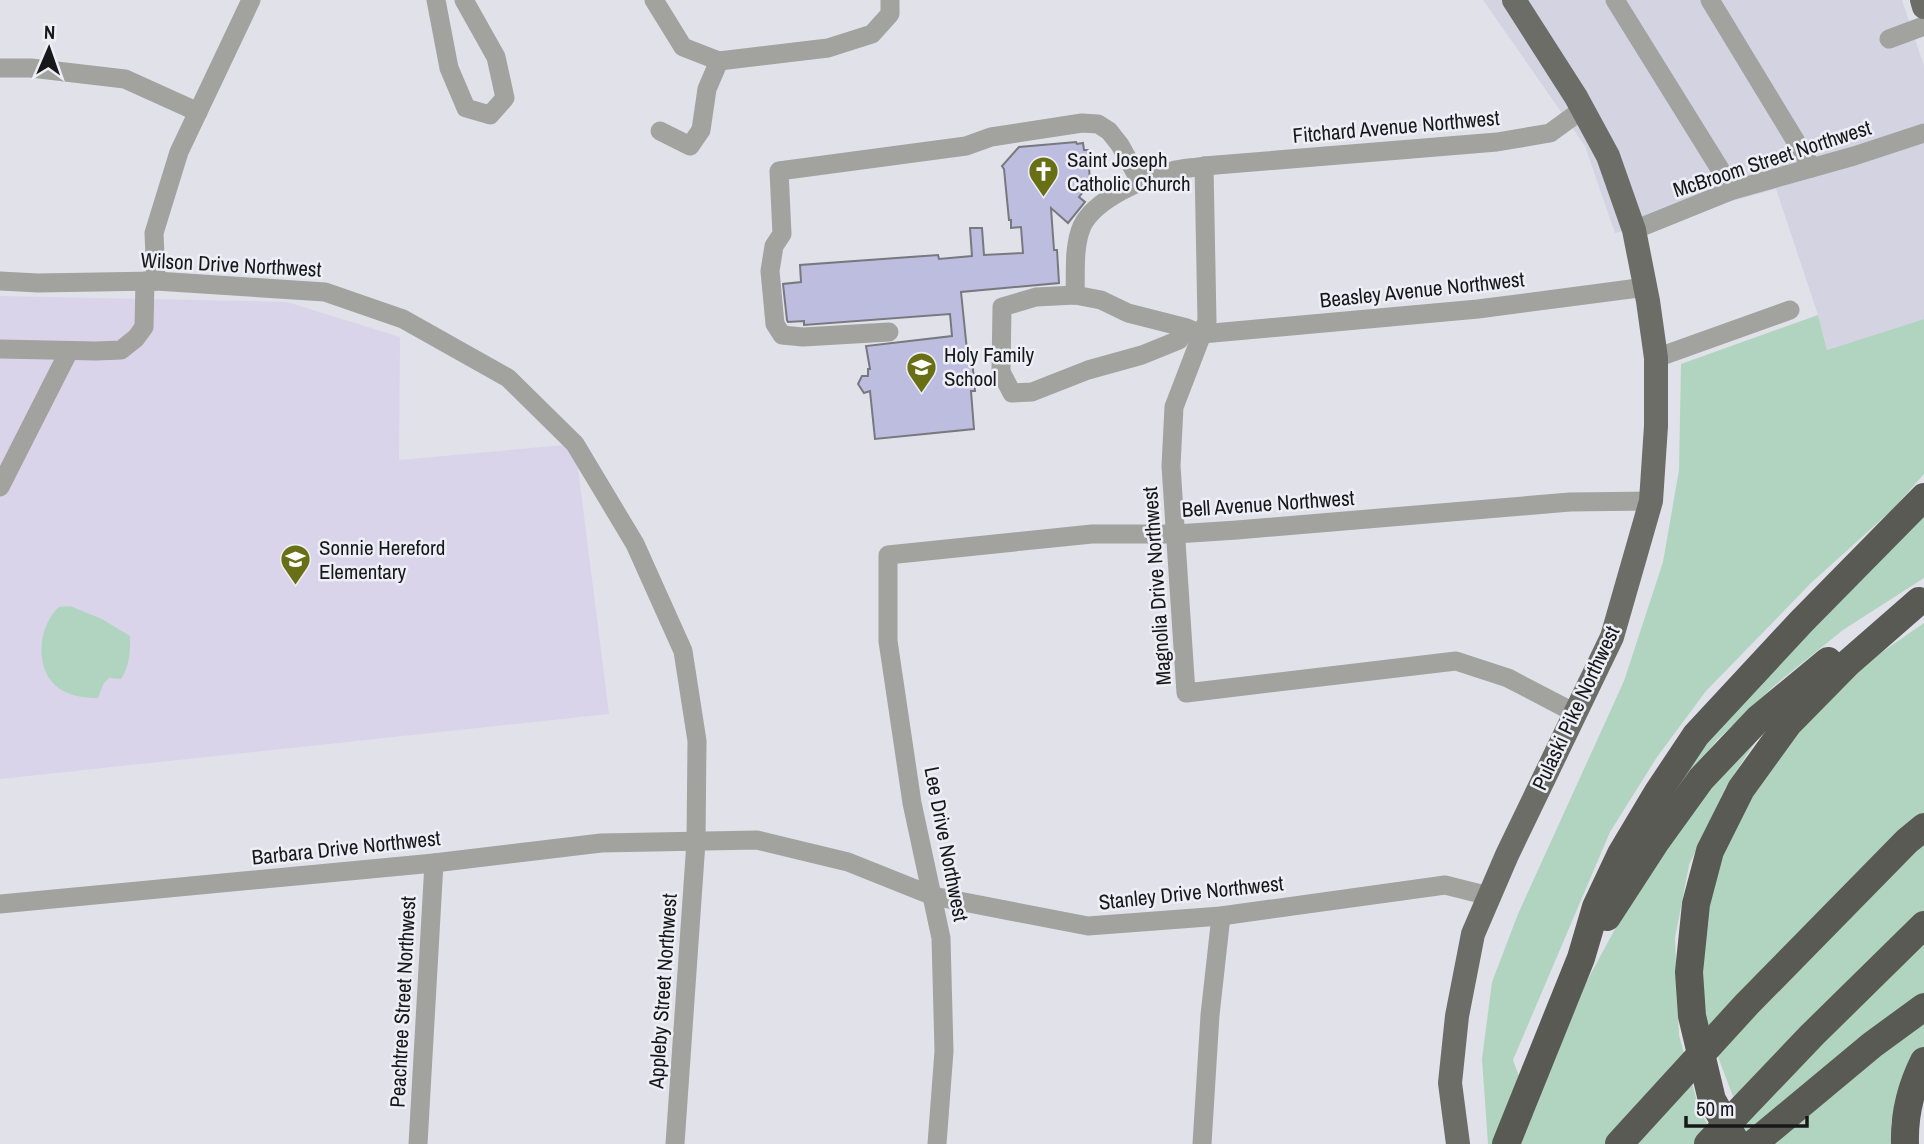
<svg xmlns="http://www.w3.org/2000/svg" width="1924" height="1144" font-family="'Archivo Narrow',sans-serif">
	<rect width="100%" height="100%" fill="#e1e1e9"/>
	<polygon fill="#d3d3e2" points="1483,0 1902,0 1924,66 1924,319 1827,350 1818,315 1776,189 1615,233 1585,146"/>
	<polygon fill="#dad4ea" points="0,296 287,302 400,337 399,460 575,444 609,714 0,779"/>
	<g fill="#b1d4c1">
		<polygon points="1818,315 1827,350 1924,319 1924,474 1893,509 1811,583 1706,691 1657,757 1610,832 1513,1060 1533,1115 1583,988 1683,804 1764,729 1725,788 1689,865 1675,938 1679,1035 1699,1109 1718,1144 1488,1144 1482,1059 1492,982 1518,914 1624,681 1663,562 1679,470 1681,364"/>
		<polygon points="1924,513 1924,578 1843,630 1775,685 1717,740 1638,839 1710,733"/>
		<path d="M70,606L102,619L130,636C131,651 129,667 121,679L109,678L104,683L98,698C83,698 68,696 56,686C38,670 38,640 49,620C51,616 55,610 59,607C63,606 67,607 70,606Z"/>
		<polygon points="1924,623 1924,1070 1907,1064 1891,1123 1892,1144 1751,1144 1701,1012 1706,905 1721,852 1771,760 1862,666"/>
	</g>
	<polygon fill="#bdbde0" stroke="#78787f" stroke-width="2" points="1076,142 1077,144 1083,143 1084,150 1088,150 1090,183 1079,197 1085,202 1068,223 1051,208 1054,250 1057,250 1059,283 961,292 968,360 972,359 975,391 971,391 974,429 875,439 870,391 864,393 858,384 862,376 868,376 868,369 870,369 866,346 952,336 950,314 804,325 804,321 788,322 787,320 783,284 801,282 800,265 938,255 939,259 972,256 970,228 982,228 984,255 1023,253 1021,227 1011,228 1011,220 1009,220 1004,169 1002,166 1019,147"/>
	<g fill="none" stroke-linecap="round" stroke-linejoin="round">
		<g stroke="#a2a29f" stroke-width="19">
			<polyline points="436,0 449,68 466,108 490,115 505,98 496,57 464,0"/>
			<polyline points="654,0 683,47 719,61 828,48 872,34 890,14 890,0"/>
			<polyline points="1615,0 1733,190"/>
			<polyline points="1710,0 1812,168"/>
			<polyline points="1889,39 1924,26"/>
			<polyline points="0,68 31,68 125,79 198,112"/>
			<polyline points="660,131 690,146 701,130 707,89 719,61"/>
			<polyline points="1204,166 1207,321 1174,407 1171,466 1186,693 1456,661 1508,678 1575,713"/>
			<polyline points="1634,230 1733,190 1854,156 1924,133"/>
			<polyline points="0,281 38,283 156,281 325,292 403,319 508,378 575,444 635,544 683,651 697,741 696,842 675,1144"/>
			<polyline points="156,281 154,233 179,152 251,0"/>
			<path d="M1075,295C1076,273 1073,247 1082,226C1095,199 1144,178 1172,171C1182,168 1194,168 1204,166L1497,142L1550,133L1583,109"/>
			<polygon points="1075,295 1101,300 1128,313 1187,328 1179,340 1142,355 1088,370 1032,392 1012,393 1001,372 1002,307 1036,297"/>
			<polyline points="1192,330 1202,334 1478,309 1646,287"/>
			<polyline points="889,332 803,337 782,335 775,324 770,271 774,246 782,234 779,171 966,146 991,137 1082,123 1098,124 1109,131 1120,145 1140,181"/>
			<polyline points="0,349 96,351 121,350 136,338 144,327 145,281"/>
			<polyline points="1656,358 1790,310"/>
			<polyline points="0,487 69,351"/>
			<polyline points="0,904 434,863 601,843 757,840 848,862 933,896 1088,926 1221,916 1445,885 1489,896"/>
			<polyline points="418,1144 434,863"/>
			<polyline points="937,1144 944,1051 941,938 912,803 888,641 888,555 1092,534 1176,534 1237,530 1570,502 1651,501"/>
			<polyline points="1202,1144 1210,1015 1221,916"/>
		</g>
		<g stroke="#6c6d67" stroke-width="24">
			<polyline points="1922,0 1924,7"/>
			<polyline points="1458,1144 1450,1083 1457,1016 1473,934 1507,855 1612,637 1651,501 1656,426 1656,358 1648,301 1634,230 1608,156 1576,97 1514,0"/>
		</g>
		<g stroke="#595a53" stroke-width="28">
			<polyline points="1607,917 1657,840 1701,779 1759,718 1828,661"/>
			<polyline points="1506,1144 1581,958 1596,907 1621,854 1658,792 1696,735 1801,622 1924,497"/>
			<polyline points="1737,1144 1712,1100 1692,1016 1689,972 1696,904 1710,851 1741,789 1788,724 1848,663 1919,601"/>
			<polyline points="1753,1144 1872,1045 1924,1007"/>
			<path d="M1905,1144C1904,1114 1911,1087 1924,1061"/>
		</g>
		<g stroke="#595a53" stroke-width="28">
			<polyline points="1619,1144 1747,1004 1907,841 1924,827"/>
			<polyline points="1708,1144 1812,1035 1924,925"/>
		</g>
	</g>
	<defs>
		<symbol id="church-pin" viewBox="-11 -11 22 30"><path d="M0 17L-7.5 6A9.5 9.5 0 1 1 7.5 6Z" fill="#686f15" stroke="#eeeef6"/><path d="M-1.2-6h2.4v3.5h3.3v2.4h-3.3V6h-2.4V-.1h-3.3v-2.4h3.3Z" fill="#fff"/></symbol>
		<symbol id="school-pin" viewBox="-11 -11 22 30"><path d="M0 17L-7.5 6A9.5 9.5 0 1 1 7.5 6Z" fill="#686f15" stroke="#eeeef6"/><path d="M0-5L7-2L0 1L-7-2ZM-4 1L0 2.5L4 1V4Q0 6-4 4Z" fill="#fff"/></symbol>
	</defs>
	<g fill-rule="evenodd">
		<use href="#church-pin" x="1026" y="154" width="35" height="47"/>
		<use href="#school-pin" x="904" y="350" width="35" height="47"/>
		<use href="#school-pin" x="278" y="542" width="35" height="47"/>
	</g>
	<g text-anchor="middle" stroke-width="5" stroke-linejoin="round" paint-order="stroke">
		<g font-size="21" fill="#18181b" stroke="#eeeef6">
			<text transform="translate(1396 127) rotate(-5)" y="7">Fitchard Avenue Northwest</text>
			<text transform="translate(1772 159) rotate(-18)" y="7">McBroom Street Northwest</text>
			<text transform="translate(231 265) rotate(3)" y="7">Wilson Drive Northwest</text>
			<text transform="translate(1422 290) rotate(-6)" y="7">Beasley Avenue Northwest</text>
			<text transform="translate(1268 504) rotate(-4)" y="7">Bell Avenue Northwest</text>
			<text transform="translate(1157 586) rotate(-94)" y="7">Magnolia Drive Northwest</text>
			<text transform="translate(1576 708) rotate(-65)" y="7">Pulaski Pike Northwest</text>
			<text transform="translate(946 844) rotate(79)" y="7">Lee Drive Northwest</text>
			<text transform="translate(346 848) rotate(-6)" y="7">Barbara Drive Northwest</text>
			<text transform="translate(1191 893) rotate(-6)" y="7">Stanley Drive Northwest</text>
			<text transform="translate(663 991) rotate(-86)" y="7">Appleby Street Northwest</text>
			<text transform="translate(403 1002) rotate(-87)" y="7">Peachtree Street Northwest</text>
		</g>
		<g font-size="21" fill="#18181b" stroke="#eeeef6" text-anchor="start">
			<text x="1067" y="167">Saint Joseph<tspan x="1067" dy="24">Catholic Church</tspan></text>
			<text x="944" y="362">Holy Family<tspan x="944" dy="24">School</tspan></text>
			<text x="319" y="555">Sonnie Hereford<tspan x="319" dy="24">Elementary</tspan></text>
		</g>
	</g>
	<g transform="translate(49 49) rotate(2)" stroke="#eeeef6" stroke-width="5" paint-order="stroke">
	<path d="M0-5L12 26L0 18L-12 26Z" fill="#18181b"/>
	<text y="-10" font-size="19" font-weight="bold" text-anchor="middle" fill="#18181b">N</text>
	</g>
	<path d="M1686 1116v10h121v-10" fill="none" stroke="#18181b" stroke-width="3.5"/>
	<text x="1696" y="1116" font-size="21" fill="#18181b" stroke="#eeeef6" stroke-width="5" paint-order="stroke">50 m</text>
</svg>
